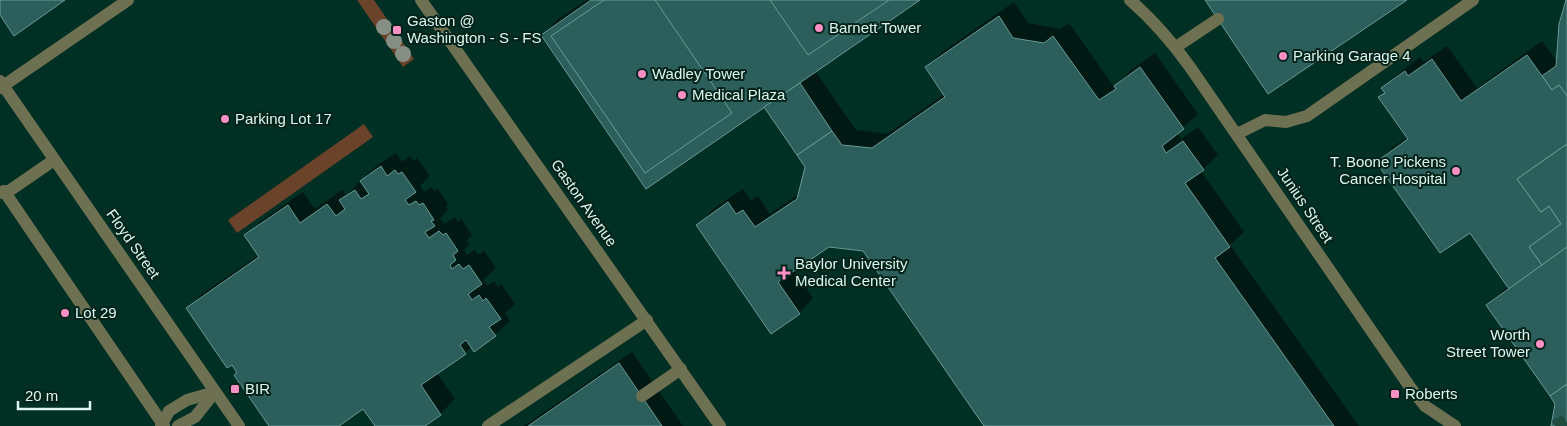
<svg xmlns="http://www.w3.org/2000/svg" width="1567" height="426" font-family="Helvetica,sans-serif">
	<rect width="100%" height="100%" fill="#002f23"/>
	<g fill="#6b432a">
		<polygon points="357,0 374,0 414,59 403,67"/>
		<polygon points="364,124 373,137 237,233 228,220"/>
	</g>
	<g fill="#0007">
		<polygon points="587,0 918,0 815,71 856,130 887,134 945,94 926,67 941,53 1014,2 1028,23 1060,29 1069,23 1114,87 1130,71 1155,53 1198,114 1177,133 1181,139 1198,127 1218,155 1201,171 1244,232 1230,245 1359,426 985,426 864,250 829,246 794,270 813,298 799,313 698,225 712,210 743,189 751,200 758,196 770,214 799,194 806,166 765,106 543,35 557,20"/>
		<polygon points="1567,3 1567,426 1552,426 1556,404 1487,305 1508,286 1470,231 1378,162 1393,147 1408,137 1380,97 1385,92 1383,88 1398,74 1420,57 1424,62 1447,46 1477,88 1542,41 1558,63"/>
		<polygon points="396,153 402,162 410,156 414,161 417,158 430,176 420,186 424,192 432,187 434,191 438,189 448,204 446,206 448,210 440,218 444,224 455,217 458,222 461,219 472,235 467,240 470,244 464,250 467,255 475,250 478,255 484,251 496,268 483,280 487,286 494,281 498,287 501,284 515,304 505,313 510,321 495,335 472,346 465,353 437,373 455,399 440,414 423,426 376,426 364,407 337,426 271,426 238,373 188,309 202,294 259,255 246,236 261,221 303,192 315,209 342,190 346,195 376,166"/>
		<polygon points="632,352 683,426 524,426"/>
	</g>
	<g fill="#2c5f5c" stroke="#679b97">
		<polygon points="0,0 65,0 14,36 0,15"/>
		<polygon points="591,0 920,0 646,189 541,35"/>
		<polygon points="604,0 655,0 732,113 645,173 551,36"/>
		<polygon points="770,0 889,0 808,55"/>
		<polygon points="1205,0 1407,0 1268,94"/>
		<polygon points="1566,0 1567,0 1567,96 1559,85 1552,90 1542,76 1556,66 1559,24"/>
		<polygon points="999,16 1013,38 1044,43 1053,36 1099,100 1116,89 1114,86 1140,67 1184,129 1162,146 1166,153 1183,141 1204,170 1185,183 1230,247 1215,258 1334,426 984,426 863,251 829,247 778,282 800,314 771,334 696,225 728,202 736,214 743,210 755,227 797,199 805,167 797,155 832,131 842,145 872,148 945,97 925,67"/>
		<polygon points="1527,55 1552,90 1559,85 1567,96 1567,144 1517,179 1541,212 1549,206 1561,224 1529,247 1542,265 1509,289 1470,233 1440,253 1376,162 1408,139 1378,97 1385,93 1381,88 1405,71 1408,76 1432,59 1461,101"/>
		<polygon points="800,83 832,131 797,155 764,107"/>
		<polygon points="1567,144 1567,247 1542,265 1529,247 1561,224 1549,206 1541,212 1517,179"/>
		<polygon points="381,166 387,176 395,170 398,174 402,172 416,192 405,200 409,205 416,201 419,205 423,203 434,220 431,221 435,226 425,232 429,238 439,231 443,235 446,233 458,251 453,255 456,260 450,265 452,269 459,264 463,269 469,265 482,284 468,294 472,300 479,295 483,301 486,298 501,319 489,327 496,336 474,352 466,340 460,345 466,354 421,385 441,415 425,426 375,426 363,409 339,426 269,426 234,375 237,373 232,365 227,368 186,308 259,257 244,235 288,205 300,223 327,204 336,216 345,209 339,200 355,190 361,199 369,194 360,181"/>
		<polygon points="1567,247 1567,384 1550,396 1486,305"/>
		<polygon points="619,363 662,426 528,426"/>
		<polygon points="1567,384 1567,426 1551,426 1555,404 1550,396"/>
	</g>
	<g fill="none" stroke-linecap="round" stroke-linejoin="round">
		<polyline stroke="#214d41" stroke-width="12" stroke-dasharray="12 6" stroke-linecap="butt" points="1555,426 1567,419"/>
		<g stroke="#6e7052" stroke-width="12">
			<polyline points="421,0 720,426"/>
			<path d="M1130,0C1153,20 1172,42 1190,67L1410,387L1425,406L1455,426"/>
			<polyline points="1176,47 1218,19"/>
			<polyline points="0,81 239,426"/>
			<polyline points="0,88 128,0"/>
			<polyline points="1237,134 1265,120 1286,122 1307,116 1473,0"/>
			<polyline points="4,191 164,426"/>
			<polyline points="0,193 4,191 9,191 54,160"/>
			<polyline points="642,396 681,369"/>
			<polyline points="161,426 169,411 187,400 215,392"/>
			<polyline points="178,426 195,417 215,392"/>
			<polyline points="488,426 647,320"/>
		</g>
	</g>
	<g fill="#858f84">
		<circle cx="384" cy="27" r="8"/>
		<circle cx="394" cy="41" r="8"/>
		<circle cx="403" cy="54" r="8"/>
	</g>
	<g fill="#fc8fc3" stroke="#01231a" stroke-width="2">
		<circle cx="819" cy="28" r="5"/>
		<rect x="392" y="25" width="10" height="10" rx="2.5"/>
		<circle cx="1283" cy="56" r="5"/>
		<circle cx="642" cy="74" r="5"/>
		<circle cx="682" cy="95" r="5"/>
		<circle cx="225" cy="119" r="5"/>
		<circle cx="1456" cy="171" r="5"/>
		<path d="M781.5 265.5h5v5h5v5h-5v5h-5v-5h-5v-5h5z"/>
		<circle cx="65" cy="313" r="5"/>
		<circle cx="1540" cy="344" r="5"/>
		<rect x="230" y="384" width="10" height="10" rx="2.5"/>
		<rect x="1390" y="389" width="10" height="10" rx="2.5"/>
	</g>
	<g text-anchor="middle" stroke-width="4" stroke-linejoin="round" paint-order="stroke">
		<g font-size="15" fill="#def6ed" stroke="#01231a" text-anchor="start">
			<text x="407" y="26">Gaston @<tspan x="407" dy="17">Washington - S - FS</tspan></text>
			<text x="829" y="33">Barnett Tower</text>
			<text x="1293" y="61">Parking Garage 4</text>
			<text x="652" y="79">Wadley Tower</text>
			<text x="692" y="100">Medical Plaza</text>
			<text x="235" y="124">Parking Lot 17</text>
			<text x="1446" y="167" text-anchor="end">T. Boone Pickens<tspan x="1446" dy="17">Cancer Hospital</tspan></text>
			<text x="795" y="269">Baylor University<tspan x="795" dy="17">Medical Center</tspan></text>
			<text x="75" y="318">Lot 29</text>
			<text x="1530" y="340" text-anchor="end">Worth<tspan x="1530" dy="17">Street Tower</tspan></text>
			<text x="245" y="394">BIR</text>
			<text x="1405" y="399">Roberts</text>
		</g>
		<g font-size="15" fill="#def6ed" stroke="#01231a">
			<text transform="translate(584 203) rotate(55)" y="5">Gaston Avenue</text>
			<text transform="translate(1305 205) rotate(56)" y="5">Junius Street</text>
			<text transform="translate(133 244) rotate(55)" y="5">Floyd Street</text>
		</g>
	</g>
	<path d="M18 401v8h72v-8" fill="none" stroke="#def6ed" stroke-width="2.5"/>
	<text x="25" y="401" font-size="15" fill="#def6ed" stroke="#01231a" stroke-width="4" paint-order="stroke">20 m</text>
</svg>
